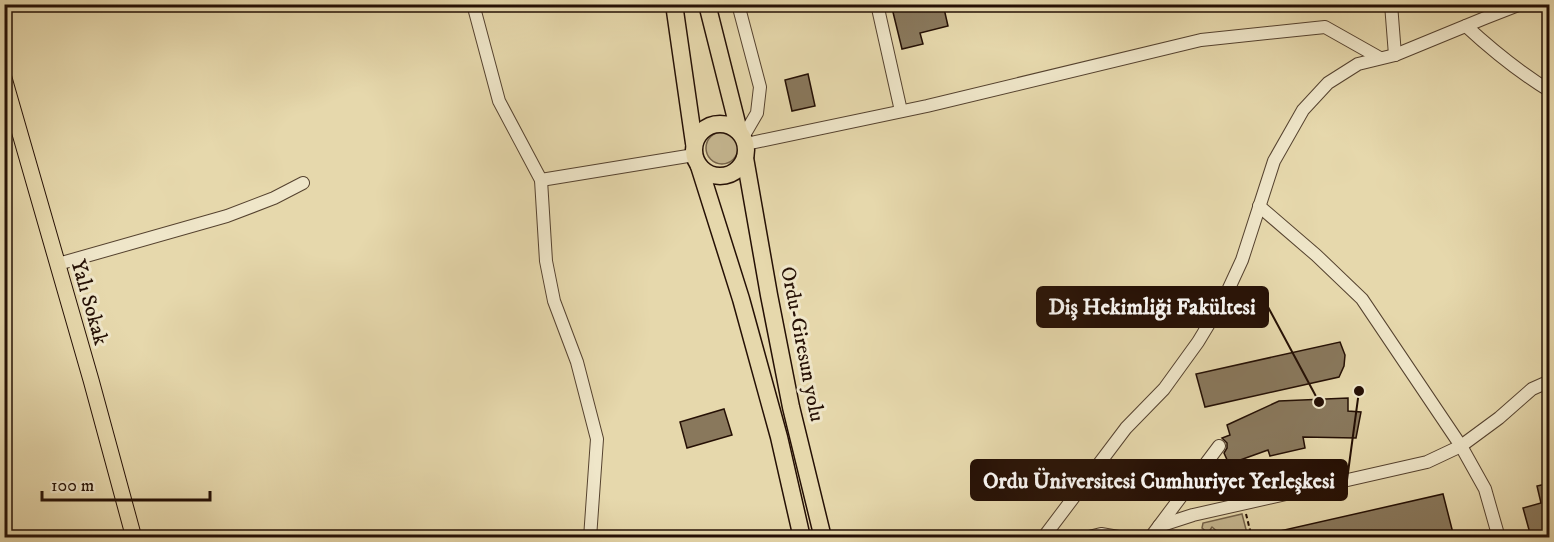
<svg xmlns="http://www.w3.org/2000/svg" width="1554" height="542" font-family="'IM FELL DW Pica',serif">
	<rect width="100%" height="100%" fill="#e6d8ac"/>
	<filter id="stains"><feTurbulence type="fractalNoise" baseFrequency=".00333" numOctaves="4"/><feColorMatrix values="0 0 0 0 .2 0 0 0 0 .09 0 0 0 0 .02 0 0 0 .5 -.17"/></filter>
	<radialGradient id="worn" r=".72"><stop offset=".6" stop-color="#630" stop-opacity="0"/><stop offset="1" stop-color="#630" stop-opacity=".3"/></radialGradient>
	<g fill="#c5b690" stroke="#75634a" stroke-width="1.5">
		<circle cx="722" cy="148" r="16"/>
		<polygon points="1242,514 1248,537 1224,537 1212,527 1208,533 1202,528 1203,523"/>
	</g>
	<g fill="#89785c" stroke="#251005" stroke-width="1.5">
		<polygon points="891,4 943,4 948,26 920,33 923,44 902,49"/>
		<polygon points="808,74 815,106 792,111 785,80"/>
		<polygon points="1340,342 1345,355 1344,366 1339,377 1205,407 1196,374"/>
		<polygon points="1348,398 1348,411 1361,412 1356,438 1303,437 1305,448 1270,456 1268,450 1229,464 1224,453 1227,448 1227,443 1222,438 1230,435 1227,425 1279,401"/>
		<polygon points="724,409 732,435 687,448 680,422"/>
		<polygon points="1550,483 1550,537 1531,537 1523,508 1541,503 1537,486"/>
		<polygon points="1443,494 1454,537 1267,537 1267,534"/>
	</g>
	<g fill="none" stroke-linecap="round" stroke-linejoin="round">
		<defs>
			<g id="minor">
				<polyline points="473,4 499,101 541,180 546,261 554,301 577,362 597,439 590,538"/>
				<polyline points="738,4 760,87 757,113 743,137"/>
				<polyline points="877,4 901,111"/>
				<polyline points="1391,4 1395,55"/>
				<path d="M1466,26C1492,50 1519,72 1550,91"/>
				<polyline points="746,144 927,106 1201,40 1325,27 1380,58"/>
				<polyline points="541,180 694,155"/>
				<polyline points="1259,206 1316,255 1362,299 1461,446 1485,489 1499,538"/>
				<polyline points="58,264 227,216 274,198 303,183"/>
				<polyline points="1159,526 1219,446"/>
				<polyline points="1043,538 1126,428 1164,389 1198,342 1224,299 1242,260 1274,161 1303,110 1328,83 1358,64 1395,55 1485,18 1521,4"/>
				<polyline points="1085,538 1101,534 1124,538"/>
				<polyline points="1150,538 1159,526 1193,515 1427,462 1461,446 1499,418 1532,389 1550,381"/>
			</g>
			<polyline id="major" points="4,78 91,380 134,538"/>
			<g id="highway">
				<polyline points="674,4 694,143"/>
				<polyline points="707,4 739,131"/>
				<circle cx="720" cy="150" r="26"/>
				<polyline points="745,158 769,295 791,407 823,538"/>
				<polyline points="699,166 741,299 779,437 802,538"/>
			</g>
		</defs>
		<use href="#minor" stroke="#55422f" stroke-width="14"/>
		<use href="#major" stroke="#251005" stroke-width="17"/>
		<use href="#highway" stroke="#251005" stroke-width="19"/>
		<polyline stroke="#251005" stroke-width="2" stroke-dasharray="4.5 3" stroke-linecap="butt" points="1246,514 1252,538"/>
		<use href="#minor" stroke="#efe6c9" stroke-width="12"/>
		<use href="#major" stroke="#e6d8ac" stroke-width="15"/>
		<use href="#highway" stroke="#e6d8ac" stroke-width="16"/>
	</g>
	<g text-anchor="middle" stroke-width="6" stroke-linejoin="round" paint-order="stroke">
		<g font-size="21" fill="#251005" stroke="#efe6c9">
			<text transform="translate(90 302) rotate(74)" y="7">Yalı Sokak</text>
			<text transform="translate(803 344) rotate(79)" y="7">Ordu-Giresun yolu</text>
		</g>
	</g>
	<path fill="none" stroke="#251005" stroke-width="2" d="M1319 402L1268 307M1359 391L1347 480"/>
	<g fill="#251005" stroke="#efe6c9" stroke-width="2">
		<circle cx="1319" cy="402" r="6"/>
		<circle cx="1359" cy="391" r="6"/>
	</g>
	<g fill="#251005" stroke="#251005" stroke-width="2">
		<rect x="1037" y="287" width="231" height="40" rx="6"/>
		<rect x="971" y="460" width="376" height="40" rx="6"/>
	</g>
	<g font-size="22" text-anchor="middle" font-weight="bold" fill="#fff">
		<text x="1152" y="314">Diş Hekimliği Fakültesi</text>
		<text x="1159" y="488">Ordu Üniversitesi Cumhuriyet Yerleşkesi</text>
	</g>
	<rect width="1554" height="542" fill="none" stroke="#e6d8ac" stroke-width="24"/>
	<rect x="6" y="6" width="1542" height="530" fill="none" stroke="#251005" stroke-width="3"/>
	<rect x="12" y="12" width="1530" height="518" fill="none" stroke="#251005" stroke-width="1.5"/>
	<path d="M42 491v9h168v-9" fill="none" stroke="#251005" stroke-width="3"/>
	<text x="51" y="491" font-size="18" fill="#251005" stroke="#efe6c9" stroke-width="4.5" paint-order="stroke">100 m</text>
	<rect width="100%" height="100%" filter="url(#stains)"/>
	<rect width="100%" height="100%" fill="url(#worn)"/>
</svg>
